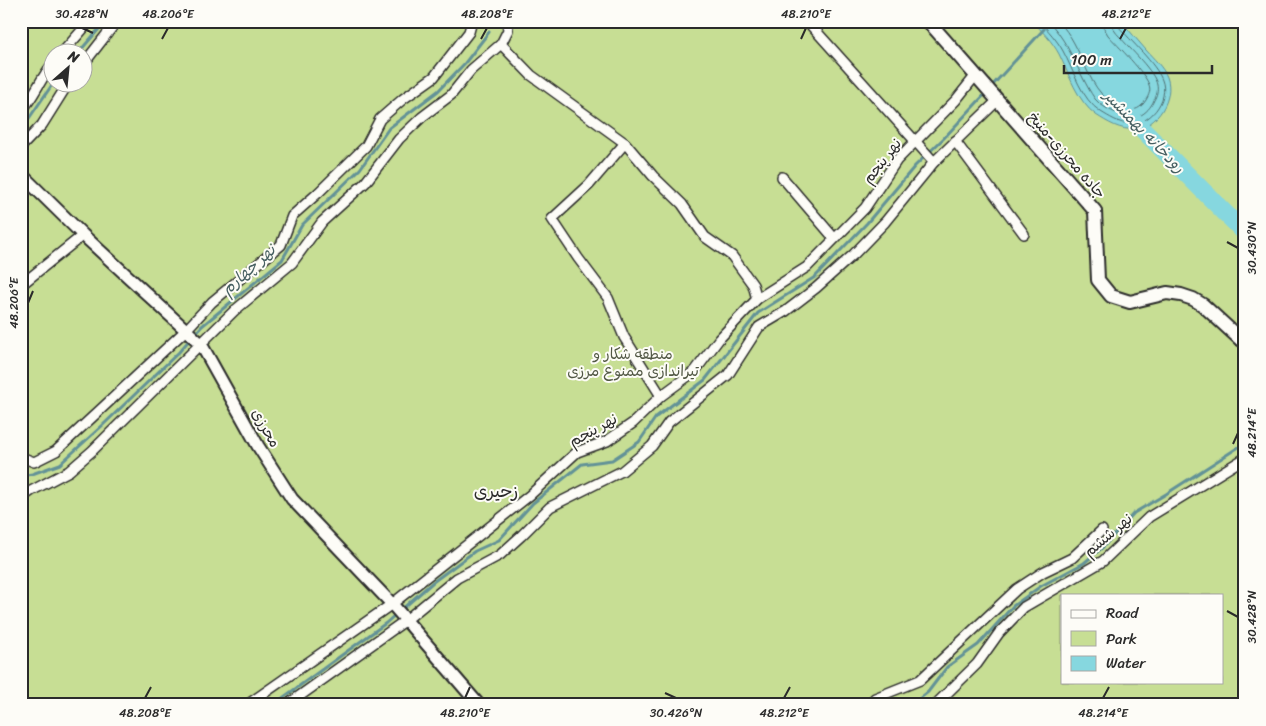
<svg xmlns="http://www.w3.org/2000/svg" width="1266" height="726" font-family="Sriracha,'Playpen Sans Arabic',sans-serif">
	<rect width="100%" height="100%" fill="#fdfcf7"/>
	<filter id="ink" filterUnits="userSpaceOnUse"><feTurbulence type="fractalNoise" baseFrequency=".02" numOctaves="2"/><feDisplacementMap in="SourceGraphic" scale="10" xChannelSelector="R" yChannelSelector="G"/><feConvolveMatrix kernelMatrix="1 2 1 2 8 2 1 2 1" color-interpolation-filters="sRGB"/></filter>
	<g filter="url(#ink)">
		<path fill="#c7de94" stroke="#798460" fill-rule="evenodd" d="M21,21H1245V705H21ZM52,52H82V82H52ZM1062,595H1222V682H1062Z"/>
		<path fill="#86d7df" stroke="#629297" d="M1032,21H1121C1129,31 1138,40 1146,50C1153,58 1163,67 1167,77C1175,98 1157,127 1135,129C1121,131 1107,122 1096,115C1077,101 1069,74 1059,54C1052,41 1042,31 1032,21Z"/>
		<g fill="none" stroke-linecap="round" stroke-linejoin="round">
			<g stroke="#4f7073" stroke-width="1">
				<path d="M1039,21C1048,30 1057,40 1063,51C1074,71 1081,99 1101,112C1109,117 1119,123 1128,124C1149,126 1170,100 1162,80C1156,64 1130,40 1119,27L1118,21"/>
				<path d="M1048,21C1064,37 1072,56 1082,76C1086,84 1090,92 1095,99C1100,105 1107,109 1114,112C1122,117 1130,120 1139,116C1146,113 1151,107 1154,100C1157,95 1158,90 1157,85C1155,72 1129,48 1120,37C1115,32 1112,28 1111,21"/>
				<path d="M1059,21C1064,28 1070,35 1074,43C1083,59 1092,88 1107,99C1120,109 1136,117 1146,100C1149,95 1151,90 1149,85C1146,74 1117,45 1108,35L1104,28V21"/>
			</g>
			<g stroke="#629297" stroke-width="3">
				<polyline points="79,52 106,21"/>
				<polyline points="991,87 1044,29"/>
				<polyline points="21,130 54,82"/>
				<polyline points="195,334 202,326 282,260 302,225 360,169 389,128 438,91 465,63 489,32"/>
				<polyline points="21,476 32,474 60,464 103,425 179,352 191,338"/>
				<polyline points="401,610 433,582 475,551 499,540 533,503 582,464 612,460 639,442 656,417 705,380 758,313 815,277 867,223 915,166 944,138 987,92"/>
				<polyline points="273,705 386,623 396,614"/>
				<polyline points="899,705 914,703 928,692 947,667 978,645 1013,606 1041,586 1084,563 1103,547 1134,513 1166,494 1245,443"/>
			</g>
			<polyline stroke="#86d7df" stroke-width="18" points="1124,111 1245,233"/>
			<defs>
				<g id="minor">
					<polyline points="807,21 934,162"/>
					<polyline points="501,44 531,75 625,143 589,185 552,219 578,258 608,298 624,337 661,396"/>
					<polyline points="63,52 90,21"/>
					<polyline points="82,66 117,21"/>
					<path d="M21,111C34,97 40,79 52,65"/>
					<polyline points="955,141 1024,234"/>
					<polyline points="625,143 653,176 682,204 705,237 732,256 753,285 757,299"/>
					<polyline points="21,147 42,125 69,82"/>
					<polyline points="782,177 834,238"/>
					<polyline points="21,285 83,235"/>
					<polyline points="21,457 34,462 56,451 186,330 212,302 281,245 292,216 318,193 366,146 380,119 403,99 434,77 469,32 472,21"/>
					<polyline points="21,498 31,491 69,471 92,451 234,311 292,263 322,222 365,183 399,139 422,117 451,95 471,70 501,44 508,30 507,21"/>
					<polyline points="247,705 392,604 530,495 577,452 607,441 633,423 661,396 695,371 719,339 757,299 807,267 865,208 897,160 956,100 976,75"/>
					<polyline points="287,705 406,620 457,578 500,555 521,536 550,507 622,471 652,446 669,422 728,375 759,327 786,311 816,288 854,254 885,222 934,162 998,100"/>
					<polyline points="868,705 875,698 920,680 1017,589 1043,572 1072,558 1102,530"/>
					<polyline points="935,705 977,664 999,633 1024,607 1103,561 1149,517 1245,458"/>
				</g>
				<polyline id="tertiary" points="21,174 83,235 201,344 258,446 292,499 392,604 479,705"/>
				<polyline id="secondary" points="928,21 1095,211 1098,280 1111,296 1130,302 1167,293 1181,295 1193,299 1203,305 1240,339 1245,342"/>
			</defs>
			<use href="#minor" stroke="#2b2b2b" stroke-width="12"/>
			<use href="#tertiary" stroke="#2b2b2b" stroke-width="15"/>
			<use href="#secondary" stroke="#2b2b2b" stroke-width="16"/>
			<use href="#minor" stroke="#fdfcf7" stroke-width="9"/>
			<use href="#tertiary" stroke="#fdfcf7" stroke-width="11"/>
			<use href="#secondary" stroke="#fdfcf7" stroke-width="12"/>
		</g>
	</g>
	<path fill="none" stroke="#2b2b2b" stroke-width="2" d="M82,28L93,33M162,39L168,28M481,39L487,28M801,39L806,28M1120,39L1126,28M1227,242L1238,248M28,303L33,291M1233,444L1238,433M1227,611L1238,617M665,693L676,698M145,698L151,687M465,698L470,687M784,698L790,687M1103,698L1109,687"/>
	<g text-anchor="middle" stroke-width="4" stroke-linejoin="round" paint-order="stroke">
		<g font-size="15" fill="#2b2b2b" stroke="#fdfcf7">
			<text transform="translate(1067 155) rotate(49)" y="5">جاده محرزی-منیخ</text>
			<text transform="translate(882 161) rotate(-52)" y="5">نهر پنجم</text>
			<text transform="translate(266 428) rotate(60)" y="5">محرزی</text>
			<text transform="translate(593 430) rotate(-29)" y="5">نهر پنجم</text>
			<text transform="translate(1108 535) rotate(-40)" y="5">نهر ششم</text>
		</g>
		<g font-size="15" fill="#525845" stroke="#fdfcf7">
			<text x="633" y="359">منطقه شکار و<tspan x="633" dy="17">تیراندازی ممنوع مرزی</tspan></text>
		</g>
		<g font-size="16" font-style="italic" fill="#465f61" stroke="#fdfcf7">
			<text transform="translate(1145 131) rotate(46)" y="6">رودخانه بهمنشیر</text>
			<text transform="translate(248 269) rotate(-42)" y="6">نهر چهارم</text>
		</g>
		<g font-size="18" fill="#2b2b2b" stroke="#fdfcf7">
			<text x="496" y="497">زحیری</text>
		</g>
	</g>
	<rect width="1266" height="726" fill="none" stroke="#fdfcf7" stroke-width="55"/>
	<rect x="1061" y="594" width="162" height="90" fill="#fdfcf7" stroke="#a9a8a5"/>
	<rect x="1071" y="610" width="25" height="8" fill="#fdfcf7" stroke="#a9a8a5"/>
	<text x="1106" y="618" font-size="15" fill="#2b2b2b">Road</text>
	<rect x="1071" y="631" width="25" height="15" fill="#c7de94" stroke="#a9a8a5"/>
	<text x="1106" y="644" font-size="15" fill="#2b2b2b">Park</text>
	<rect x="1071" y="656" width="25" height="15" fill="#86d7df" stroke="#a9a8a5"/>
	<text x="1106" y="668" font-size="15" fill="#2b2b2b">Water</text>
	<g transform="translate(68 68) rotate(27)"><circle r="24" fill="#fdfcf7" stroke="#a9a8a5"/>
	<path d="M0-4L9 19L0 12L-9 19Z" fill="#2b2b2b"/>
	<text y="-8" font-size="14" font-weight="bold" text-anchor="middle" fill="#2b2b2b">N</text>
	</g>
	<path d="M1064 65v8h148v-8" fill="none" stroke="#2b2b2b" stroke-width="2.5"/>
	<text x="1071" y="65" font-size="15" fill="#2b2b2b" stroke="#fdfcf7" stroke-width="4" paint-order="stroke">100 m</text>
	<rect x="28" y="28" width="1210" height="670" fill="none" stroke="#2b2b2b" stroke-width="2"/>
	<g font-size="12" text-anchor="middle" fill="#2b2b2b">
		<text x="82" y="18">30.428°N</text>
		<text x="168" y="18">48.206°E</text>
		<text x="487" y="18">48.208°E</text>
		<text x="806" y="18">48.210°E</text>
		<text x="1126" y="18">48.212°E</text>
		<text transform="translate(1252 248) rotate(-90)" y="4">30.430°N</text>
		<text transform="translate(14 303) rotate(-90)" y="4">48.206°E</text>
		<text transform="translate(1252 433) rotate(-90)" y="4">48.214°E</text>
		<text transform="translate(1252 617) rotate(-90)" y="4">30.428°N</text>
		<text x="145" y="717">48.208°E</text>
		<text x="465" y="717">48.210°E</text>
		<text x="676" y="717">30.426°N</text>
		<text x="784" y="717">48.212°E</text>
		<text x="1103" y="717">48.214°E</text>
	</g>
</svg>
